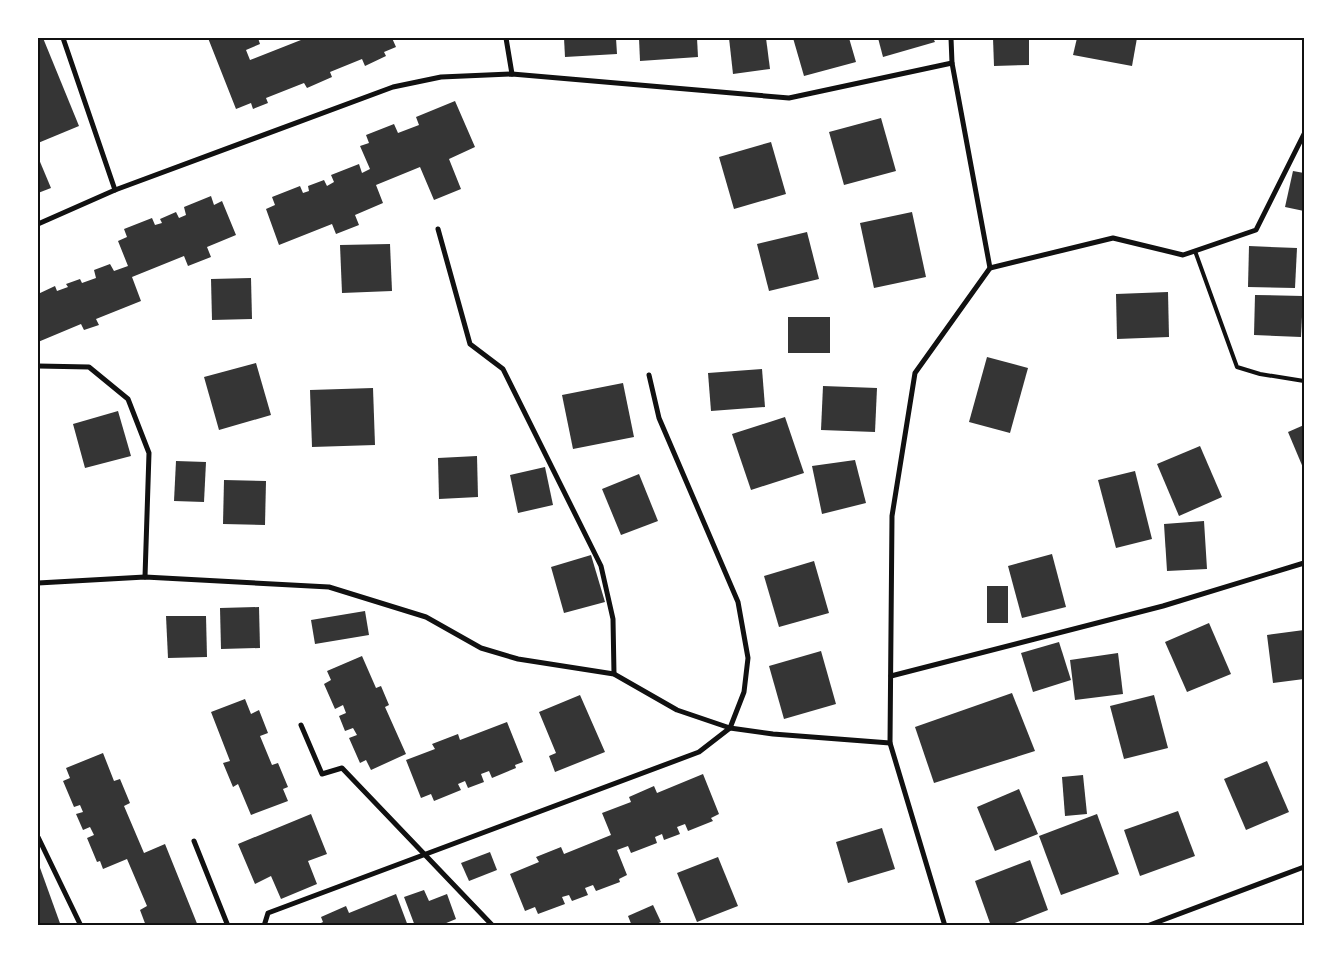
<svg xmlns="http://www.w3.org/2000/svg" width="1342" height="963" font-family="Overpass,sans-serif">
	<rect width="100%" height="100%" fill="#fff"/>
	<g fill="#353535">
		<polygon points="38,38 43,38 79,126 38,143"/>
		<polygon points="208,38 258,38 260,44 246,50 250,60 306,38 392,38 396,47 384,52 386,56 365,66 362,59 330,72 332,77 307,88 304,83 266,98 268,103 253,109 251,103 236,109"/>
		<polygon points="564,38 616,38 617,54 565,57"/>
		<polygon points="639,38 697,38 698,57 640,61"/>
		<polygon points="729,38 766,38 770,69 733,74"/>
		<polygon points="793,38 849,38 856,62 804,76"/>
		<polygon points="878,38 933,38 935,42 883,57"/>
		<polygon points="993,38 1029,38 1029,65 994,66"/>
		<polygon points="1077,38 1137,38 1132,66 1073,55"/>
		<polygon points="455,101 475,147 449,159 461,189 434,200 420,167 376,185 383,203 355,215 359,225 336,234 332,224 279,245 266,209 275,205 272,197 300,186 303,193 309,191 308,186 324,180 327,186 334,182 331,175 359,164 362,173 370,169 360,146 369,143 366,135 394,124 398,133 419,125 416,117"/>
		<polygon points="881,118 896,171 844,185 829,132"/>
		<polygon points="771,142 786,194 734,209 719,157"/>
		<polygon points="38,157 51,188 38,193"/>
		<polygon points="1293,171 1304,173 1304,211 1285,207"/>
		<polygon points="211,196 214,205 222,201 236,235 207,247 211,257 188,266 184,256 132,277 141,301 96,319 99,325 84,330 81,324 38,342 38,294 55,286 57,291 68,287 66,284 80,279 82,283 96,278 94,270 110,264 114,271 128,266 118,241 127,237 124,229 152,218 155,225 162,223 160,219 176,212 179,218 186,215 184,207"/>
		<polygon points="912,212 926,277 874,288 860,223"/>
		<polygon points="807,232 819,279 769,291 757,244"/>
		<polygon points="390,244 392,291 342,293 340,245"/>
		<polygon points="1249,246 1297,248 1295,288 1248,287"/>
		<polygon points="251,278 252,319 212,320 211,279"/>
		<polygon points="1168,292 1169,337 1117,339 1116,294"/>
		<polygon points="1255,295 1303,296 1301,337 1254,335"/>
		<rect x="788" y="317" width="42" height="36"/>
		<polygon points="987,357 1028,368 1010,433 969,422"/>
		<polygon points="256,363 271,415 219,430 204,377"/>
		<polygon points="762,369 765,407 711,411 708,373"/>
		<polygon points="623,383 634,437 573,449 562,395"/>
		<polygon points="823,386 877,388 875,432 821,430"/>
		<polygon points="373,388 375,445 312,447 310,390"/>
		<polygon points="118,411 131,456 85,468 73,424"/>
		<polygon points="785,417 804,473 751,490 732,434"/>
		<polygon points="1304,425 1304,470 1288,432"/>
		<polygon points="1200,446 1222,497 1179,516 1157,464"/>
		<polygon points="477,456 478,497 439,499 438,458"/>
		<polygon points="855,460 866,503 822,514 812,466"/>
		<polygon points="176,461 206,462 204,502 174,501"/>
		<polygon points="545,467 553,505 518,513 510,475"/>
		<polygon points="1135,471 1152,539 1116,548 1098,480"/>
		<polygon points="639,474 658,521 621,535 602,489"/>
		<polygon points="224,480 266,481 265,525 223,524"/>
		<polygon points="1204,521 1207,569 1167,571 1164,524"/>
		<polygon points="1052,554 1066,607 1022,618 1008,566"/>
		<polygon points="591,555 605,602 564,613 551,567"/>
		<polygon points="814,561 829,613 779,627 764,576"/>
		<rect x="987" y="586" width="21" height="37"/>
		<polygon points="259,607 260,648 221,649 220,608"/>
		<polygon points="365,611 369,635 315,644 311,620"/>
		<polygon points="166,616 206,616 207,657 168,658"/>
		<polygon points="1209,623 1231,674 1187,692 1165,642"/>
		<polygon points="1304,630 1304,679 1273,683 1267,635"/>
		<polygon points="1059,642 1071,680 1033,692 1021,653"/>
		<polygon points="821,651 836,704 784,719 769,666"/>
		<polygon points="1118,653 1123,694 1075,700 1070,660"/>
		<polygon points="362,656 376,688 381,686 389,705 385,707 406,754 371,770 366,760 360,763 349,738 357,735 353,728 345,731 339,716 346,713 343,705 335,709 324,684 331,680 327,671"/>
		<polygon points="1012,693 1035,751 934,783 915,727"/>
		<polygon points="580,695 605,752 555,772 549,756 556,753 539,712"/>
		<polygon points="1154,695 1168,748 1124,759 1110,706"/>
		<polygon points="245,699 251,714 259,710 268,733 260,736 272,765 278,763 288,787 283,789 288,801 251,815 238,784 233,787 223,763 230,761 211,712"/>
		<polygon points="507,722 523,762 515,765 516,768 492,778 489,771 481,774 484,782 468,788 465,781 458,784 461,790 434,801 431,794 421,798 406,760 435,749 432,744 458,734 460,740"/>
		<polygon points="103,753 114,781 120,779 130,803 124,806 144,853 165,844 198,926 146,926 140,910 147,906 127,859 103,869 100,861 97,862 87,838 94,835 90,827 83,830 76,814 83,812 80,805 74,807 63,781 70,778 66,768"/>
		<polygon points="1267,761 1289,812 1246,830 1224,779"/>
		<polygon points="703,774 719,814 711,818 713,821 688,831 685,824 677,827 680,834 664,840 662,834 655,837 657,843 631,853 628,846 617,850 627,875 619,879 620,882 596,891 593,885 585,888 588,895 572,901 569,895 562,897 565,904 538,914 535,907 525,911 510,874 539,862 536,857 561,847 564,854 611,835 602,813 631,802 629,797 654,786 657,793"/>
		<polygon points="1083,775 1087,814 1065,816 1062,777"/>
		<polygon points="1019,789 1038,834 995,851 977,807"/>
		<polygon points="1178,811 1195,856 1140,876 1124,830"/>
		<polygon points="311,814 327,854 308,861 317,884 281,899 271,876 255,884 238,844"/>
		<polygon points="1097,814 1119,874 1061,895 1039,836"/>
		<polygon points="882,828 895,869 848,883 836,842"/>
		<polygon points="490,852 497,870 469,881 461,863"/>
		<polygon points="718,857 738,906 697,922 677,873"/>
		<polygon points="1030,860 1048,910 1007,926 991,926 975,881"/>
		<polygon points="39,865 61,926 38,926 38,866"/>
		<polygon points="424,890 429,901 447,894 456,919 439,926 415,926 404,897"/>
		<polygon points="396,894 408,926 315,926 323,922 321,917 346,906 349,913"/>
		<polygon points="653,905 661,922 652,926 632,926 628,916"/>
	</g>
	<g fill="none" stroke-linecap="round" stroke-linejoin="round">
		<polyline stroke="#111" stroke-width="4" points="1195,251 1237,367 1260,374 1304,381"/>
		<g stroke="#111" stroke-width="5">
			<polyline points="63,38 115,190"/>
			<polyline points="506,38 512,74"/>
			<polyline points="38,224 115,190 393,87 441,77 512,74 789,98 952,63"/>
			<polyline points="438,229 470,344 503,369 601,566 613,619 614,674"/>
			<polyline points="990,268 1113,238 1183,255 1256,230 1304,134"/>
			<polyline points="38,366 89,367 128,399 149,453 145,577"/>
			<polyline points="38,583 145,577 329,587 426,617 481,648 518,659 614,674 677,710 730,728 773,734 890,743"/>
			<polyline points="891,676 1163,606 1304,563"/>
			<polyline points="301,725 322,774 342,768 493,926"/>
			<polyline points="38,837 81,926"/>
			<polyline points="194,841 228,926"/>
			<polyline points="264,926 268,913 699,752 730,728 744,692 748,658 738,602 659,418 649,375"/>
			<polyline points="945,926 890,743 892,516 915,373 990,268 952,63 951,38"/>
			<polyline points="1147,926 1304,867"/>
		</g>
	</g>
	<rect width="1342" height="963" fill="none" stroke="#ffffff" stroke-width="78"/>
	<rect x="39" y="39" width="1264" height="885" fill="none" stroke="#111" stroke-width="2"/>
</svg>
